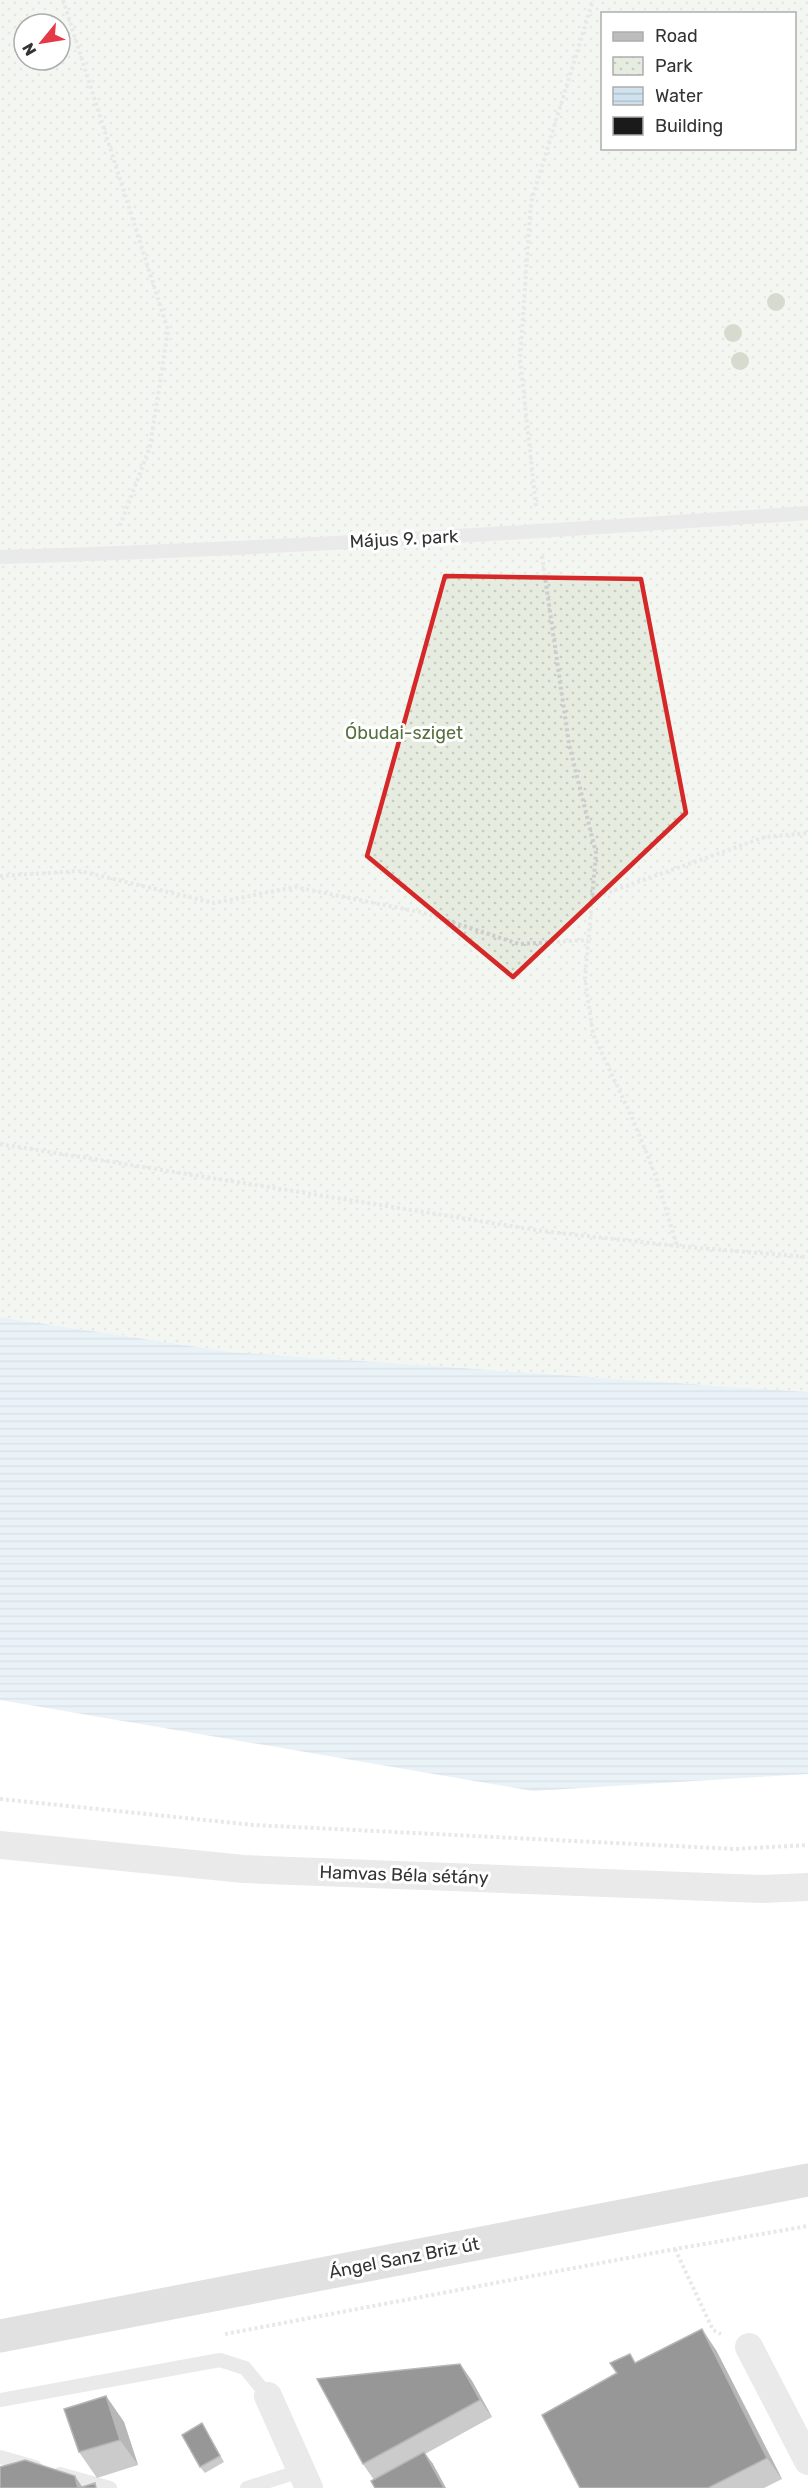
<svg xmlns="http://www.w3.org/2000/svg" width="808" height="2488" font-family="Rubik,sans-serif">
	<defs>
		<pattern id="park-dots" width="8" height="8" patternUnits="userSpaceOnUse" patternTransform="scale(1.5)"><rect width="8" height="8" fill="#e6ecdf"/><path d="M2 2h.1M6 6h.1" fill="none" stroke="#c6cbc0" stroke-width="1.8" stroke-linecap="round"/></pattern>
		<pattern id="water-rules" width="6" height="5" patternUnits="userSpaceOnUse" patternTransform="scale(1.5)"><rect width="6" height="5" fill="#cfe2ee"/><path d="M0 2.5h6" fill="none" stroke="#b2c2cd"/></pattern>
	</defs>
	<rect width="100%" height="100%" fill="#fff"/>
	<path fill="url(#park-dots)" fill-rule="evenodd" d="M0,0H808V1392L231,1352L0,1317ZM602,14H794V148H602ZM24,24H60V60H24Z"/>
	<polygon fill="url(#water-rules)" points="0,1317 231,1352 808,1392 808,1774 533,1791 0,1700"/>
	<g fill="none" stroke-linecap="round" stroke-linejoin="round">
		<g stroke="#cdcdcd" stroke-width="4" stroke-dasharray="3 3" stroke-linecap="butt">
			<polyline points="63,0 168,330 150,447 119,528"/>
			<polyline points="536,506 520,359 531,202 593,0"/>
			<polyline points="542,556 569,744 596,853 585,979 593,1034 634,1122 656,1177 677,1246"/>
			<polyline points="0,876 80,871 214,903 295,887 424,913 519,944 588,940"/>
			<polyline points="592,898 765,837 808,833"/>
			<polyline points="0,1144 542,1231 677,1246 808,1257"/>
			<polyline points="0,1799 254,1825 735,1849 808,1845"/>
			<polyline points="675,2249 713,2330 721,2334"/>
			<polyline points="225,2334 675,2249 808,2226"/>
		</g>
		<g stroke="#d0d0d0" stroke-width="14">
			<path d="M0,557C270,549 539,532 808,513"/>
			<polyline points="0,2400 220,2360 245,2368 268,2396"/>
			<polyline points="0,2457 35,2467"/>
			<polyline points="60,2474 110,2488"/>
			<polyline points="247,2488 300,2471"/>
		</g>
		<g stroke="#d0d0d0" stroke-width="28">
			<polyline points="0,1845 244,1869 761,1889 808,1887"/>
			<polyline points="749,2347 808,2461"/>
			<polyline points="268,2396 309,2488"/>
		</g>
		<polyline stroke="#bdbdbd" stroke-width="33" points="0,2336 808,2180"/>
	</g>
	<g fill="#a2b095">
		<circle cx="776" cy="302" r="9"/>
		<circle cx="733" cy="333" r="9"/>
		<circle cx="740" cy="361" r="9"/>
	</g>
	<g fill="#8c8c8c">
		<polygon points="716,2350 782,2479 764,2488 580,2488 635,2362"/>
		<polygon points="460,2364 472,2381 492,2417 425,2454 433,2464 374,2480 363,2464"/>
		<polygon points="106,2396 124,2422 138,2465 97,2478 79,2452"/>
		<polygon points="202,2423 224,2462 205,2473 200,2467"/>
	</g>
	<g fill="#5f5f5f">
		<polygon points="702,2329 716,2350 782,2479 767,2458"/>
		<polygon points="460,2364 472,2381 492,2417 480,2400"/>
		<polygon points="106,2396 124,2422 138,2465 120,2440"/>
		<polygon points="424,2452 433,2464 446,2488 444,2488"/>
		<polygon points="75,2476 83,2488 78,2488"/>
	</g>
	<g fill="#1a1a1a" stroke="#5f5f5f" stroke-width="1.5">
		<polygon points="702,2329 767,2458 708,2488 580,2488 542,2415 617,2373 610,2363 630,2354 635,2363"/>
		<polygon points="460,2364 480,2400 363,2464 317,2379"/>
		<polygon points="106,2396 120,2440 79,2452 64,2409"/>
		<polygon points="202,2423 220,2456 200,2467 182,2435"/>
		<polygon points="424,2452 444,2488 375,2488 371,2481"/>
		<polygon points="25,2460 75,2476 78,2488 0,2488 0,2467"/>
		<polygon points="95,2483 96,2488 79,2488"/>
	</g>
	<path d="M0 0H808V2488H0ZM445,576L641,579L686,813L513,977L367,856Z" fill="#fff" fill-opacity=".55" fill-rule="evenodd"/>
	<path fill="none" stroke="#d62828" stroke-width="4.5" stroke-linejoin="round" d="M445,576L641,579L686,813L513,977L367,856Z"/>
	<g text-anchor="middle" stroke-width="6" stroke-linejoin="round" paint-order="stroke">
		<g font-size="18" fill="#333" stroke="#fff">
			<text transform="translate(404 539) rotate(-3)" y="6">Május 9. park</text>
			<text transform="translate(404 1875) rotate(2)" y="6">Hamvas Béla sétány</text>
			<text transform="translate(404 2258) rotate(-11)" y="6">Ángel Sanz Briz út</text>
		</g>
		<g font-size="18" fill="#56703f" stroke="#fff">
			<text x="404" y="739">Óbudai-sziget</text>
		</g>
	</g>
	<rect x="601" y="12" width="195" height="138" fill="#ffffff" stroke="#adadad" stroke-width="1.5"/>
	<rect x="613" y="32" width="30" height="9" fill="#bdbdbd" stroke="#adadad" stroke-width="1.5"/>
	<text x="655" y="42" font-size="18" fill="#333333">Road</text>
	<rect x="613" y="57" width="30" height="18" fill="url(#park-dots)" stroke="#adadad" stroke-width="1.5"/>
	<text x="655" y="72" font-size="18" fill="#333333">Park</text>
	<rect x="613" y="87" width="30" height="18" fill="url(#water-rules)" stroke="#adadad" stroke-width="1.5"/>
	<text x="655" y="102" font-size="18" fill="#333333">Water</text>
	<rect x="613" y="117" width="30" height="18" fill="#1a1a1a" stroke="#adadad" stroke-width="1.5"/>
	<text x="655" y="132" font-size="18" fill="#333333">Building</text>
	<g transform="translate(42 42) rotate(240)"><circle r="28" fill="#ffffff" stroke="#adadad" stroke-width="1.5"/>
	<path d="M0-4.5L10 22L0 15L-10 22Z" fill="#e63946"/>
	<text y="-9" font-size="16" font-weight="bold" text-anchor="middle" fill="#333333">N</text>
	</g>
</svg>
